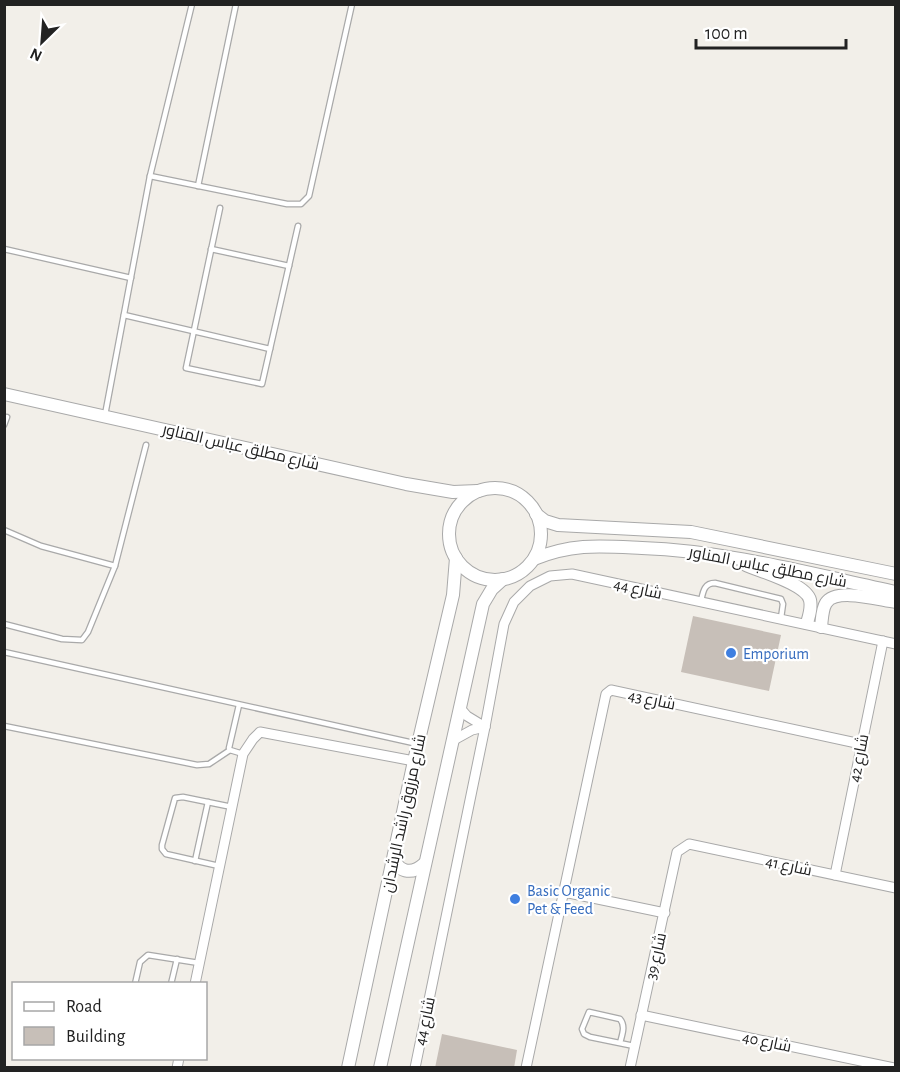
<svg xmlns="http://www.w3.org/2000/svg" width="900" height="1072" font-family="'Alegreya Sans',Cairo,sans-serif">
	<rect width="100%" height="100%" fill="#f2efe9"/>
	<g fill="#c7bfb8">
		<polygon points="693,616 781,635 769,691 681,672"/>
		<polygon points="442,1034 517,1050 514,1068 435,1068"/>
	</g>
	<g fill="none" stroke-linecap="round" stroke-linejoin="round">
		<defs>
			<g id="service">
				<polyline points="150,176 287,204 301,204 309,196 352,4"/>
				<polyline points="198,186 236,4"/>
				<polyline points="220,208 186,368 262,384 298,226"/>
				<polyline points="4,249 131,278"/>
				<polyline points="211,249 289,266"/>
				<polyline points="124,315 270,349"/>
				<polyline points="105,415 150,176 192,4"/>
				<polyline points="4,425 7,417"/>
				<polyline points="4,530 41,546 115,566"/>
				<path d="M701,601C703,592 704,583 715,583L781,599L783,604L781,618"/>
				<polyline points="4,624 62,639 82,640 88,632 115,566 146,445"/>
				<polyline points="4,652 418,744"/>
				<polyline points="239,705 229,748 230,750 243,754"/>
				<polyline points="4,726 197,765 209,764 230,750"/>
				<polyline points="195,861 208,802"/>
				<polyline points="219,866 166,854 162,849 162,845 175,798 183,797 232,807"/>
				<polyline points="135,984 140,962 148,955 199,963"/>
				<polyline points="171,984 177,959"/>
				<path d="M620,1043C622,1035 626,1026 620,1019L589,1012L582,1029L584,1034L590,1037L634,1046"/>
			</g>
			<g id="minor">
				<polyline points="460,708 467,716 485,727"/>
				<polyline points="452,741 472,730 485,727"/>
				<polyline points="835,875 883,641"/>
				<polyline points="564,892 665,913"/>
				<polyline points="195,984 243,754 253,739 260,732 414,761"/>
				<polyline points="641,1015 894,1068"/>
				<polyline points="177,1068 179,1058"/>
				<polyline points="415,1068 485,727 504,624 514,602 530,586 550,576 572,574 896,644"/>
				<polyline points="526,1068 606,694 611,690 861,744"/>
				<polyline points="630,1068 677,852 689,844 896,888"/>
			</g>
			<g id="tertiary">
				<polyline points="4,394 406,484 453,492 478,491"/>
				<circle cx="495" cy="534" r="46"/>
				<polyline points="536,514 545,521 558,525 691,532 896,574"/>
				<path d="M534,559C573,543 601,546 642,548C728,551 811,574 896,592"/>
				<path d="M746,565C762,572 806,584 810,600C812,608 809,616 807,623"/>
				<path d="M821,627C822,619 822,609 826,603C836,587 879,600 896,602"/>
				<path d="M394,855C396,873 412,875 424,864"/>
				<polyline points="348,1068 414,761 453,595 456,558"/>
				<polyline points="380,1068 483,604 492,589 503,579"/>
			</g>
		</defs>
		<use href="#service" stroke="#a9a9a9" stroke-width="7"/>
		<use href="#minor" stroke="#a9a9a9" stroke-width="11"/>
		<use href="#tertiary" stroke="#a9a9a9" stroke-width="14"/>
		<use href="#service" stroke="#fff" stroke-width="4.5"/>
		<use href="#minor" stroke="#fff" stroke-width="9"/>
		<use href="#tertiary" stroke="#fff" stroke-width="12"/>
	</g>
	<g fill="#3f7fe0" stroke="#fff" stroke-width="2">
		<circle cx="731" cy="653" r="6"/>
		<circle cx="515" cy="899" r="6"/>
	</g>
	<g text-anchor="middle" stroke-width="4.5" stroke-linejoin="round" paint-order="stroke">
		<g font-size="16" fill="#222" stroke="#fff">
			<text transform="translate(241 446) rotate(13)" y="6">شارع مطلق عباس المناور</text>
			<text transform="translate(768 566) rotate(11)" y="6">شارع مطلق عباس المناور</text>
			<text transform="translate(638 588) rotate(12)" y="6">شارع 44</text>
			<text transform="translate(652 699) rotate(12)" y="6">شارع 43</text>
			<text transform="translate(858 758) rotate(-79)" y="6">شارع 42</text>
			<text transform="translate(403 813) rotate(-78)" y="6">شارع مرزوق راشد الرشدان</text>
			<text transform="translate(789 865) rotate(12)" y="6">شارع 41</text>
			<text transform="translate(655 956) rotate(-77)" y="6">شارع 39</text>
			<text transform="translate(424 1021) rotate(-78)" y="6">شارع 44</text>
			<text transform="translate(767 1041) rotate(12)" y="6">شارع 40</text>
		</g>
		<g font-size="16" fill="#366cbe" stroke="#fff" text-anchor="start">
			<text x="743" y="659">Emporium</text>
			<text x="527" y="896">Basic Organic<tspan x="527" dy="18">Pet &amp; Feed</tspan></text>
		</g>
	</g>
	<rect width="900" height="1072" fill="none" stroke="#222222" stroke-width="12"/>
	<rect x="12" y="982" width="195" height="78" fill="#ffffff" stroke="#a7a7a7" stroke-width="1.5"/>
	<rect x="24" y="1002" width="30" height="9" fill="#ffffff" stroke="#a7a7a7" stroke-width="1.5"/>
	<text x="66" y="1012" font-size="18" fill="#222222">Road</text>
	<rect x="24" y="1027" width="30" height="18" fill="#c7bfb8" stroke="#a7a7a7" stroke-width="1.5"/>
	<text x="66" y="1042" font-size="18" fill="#222222">Building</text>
	<g transform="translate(42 42) rotate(205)" stroke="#ffffff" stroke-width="4.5" paint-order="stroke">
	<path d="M0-4.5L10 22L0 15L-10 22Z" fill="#222222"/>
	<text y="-9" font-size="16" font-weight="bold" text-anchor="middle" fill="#222222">N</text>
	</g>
	<path d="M696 39v9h150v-9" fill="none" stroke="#222222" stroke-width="3"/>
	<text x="705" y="39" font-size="18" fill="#222222" stroke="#ffffff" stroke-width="4.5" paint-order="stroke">100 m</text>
</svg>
